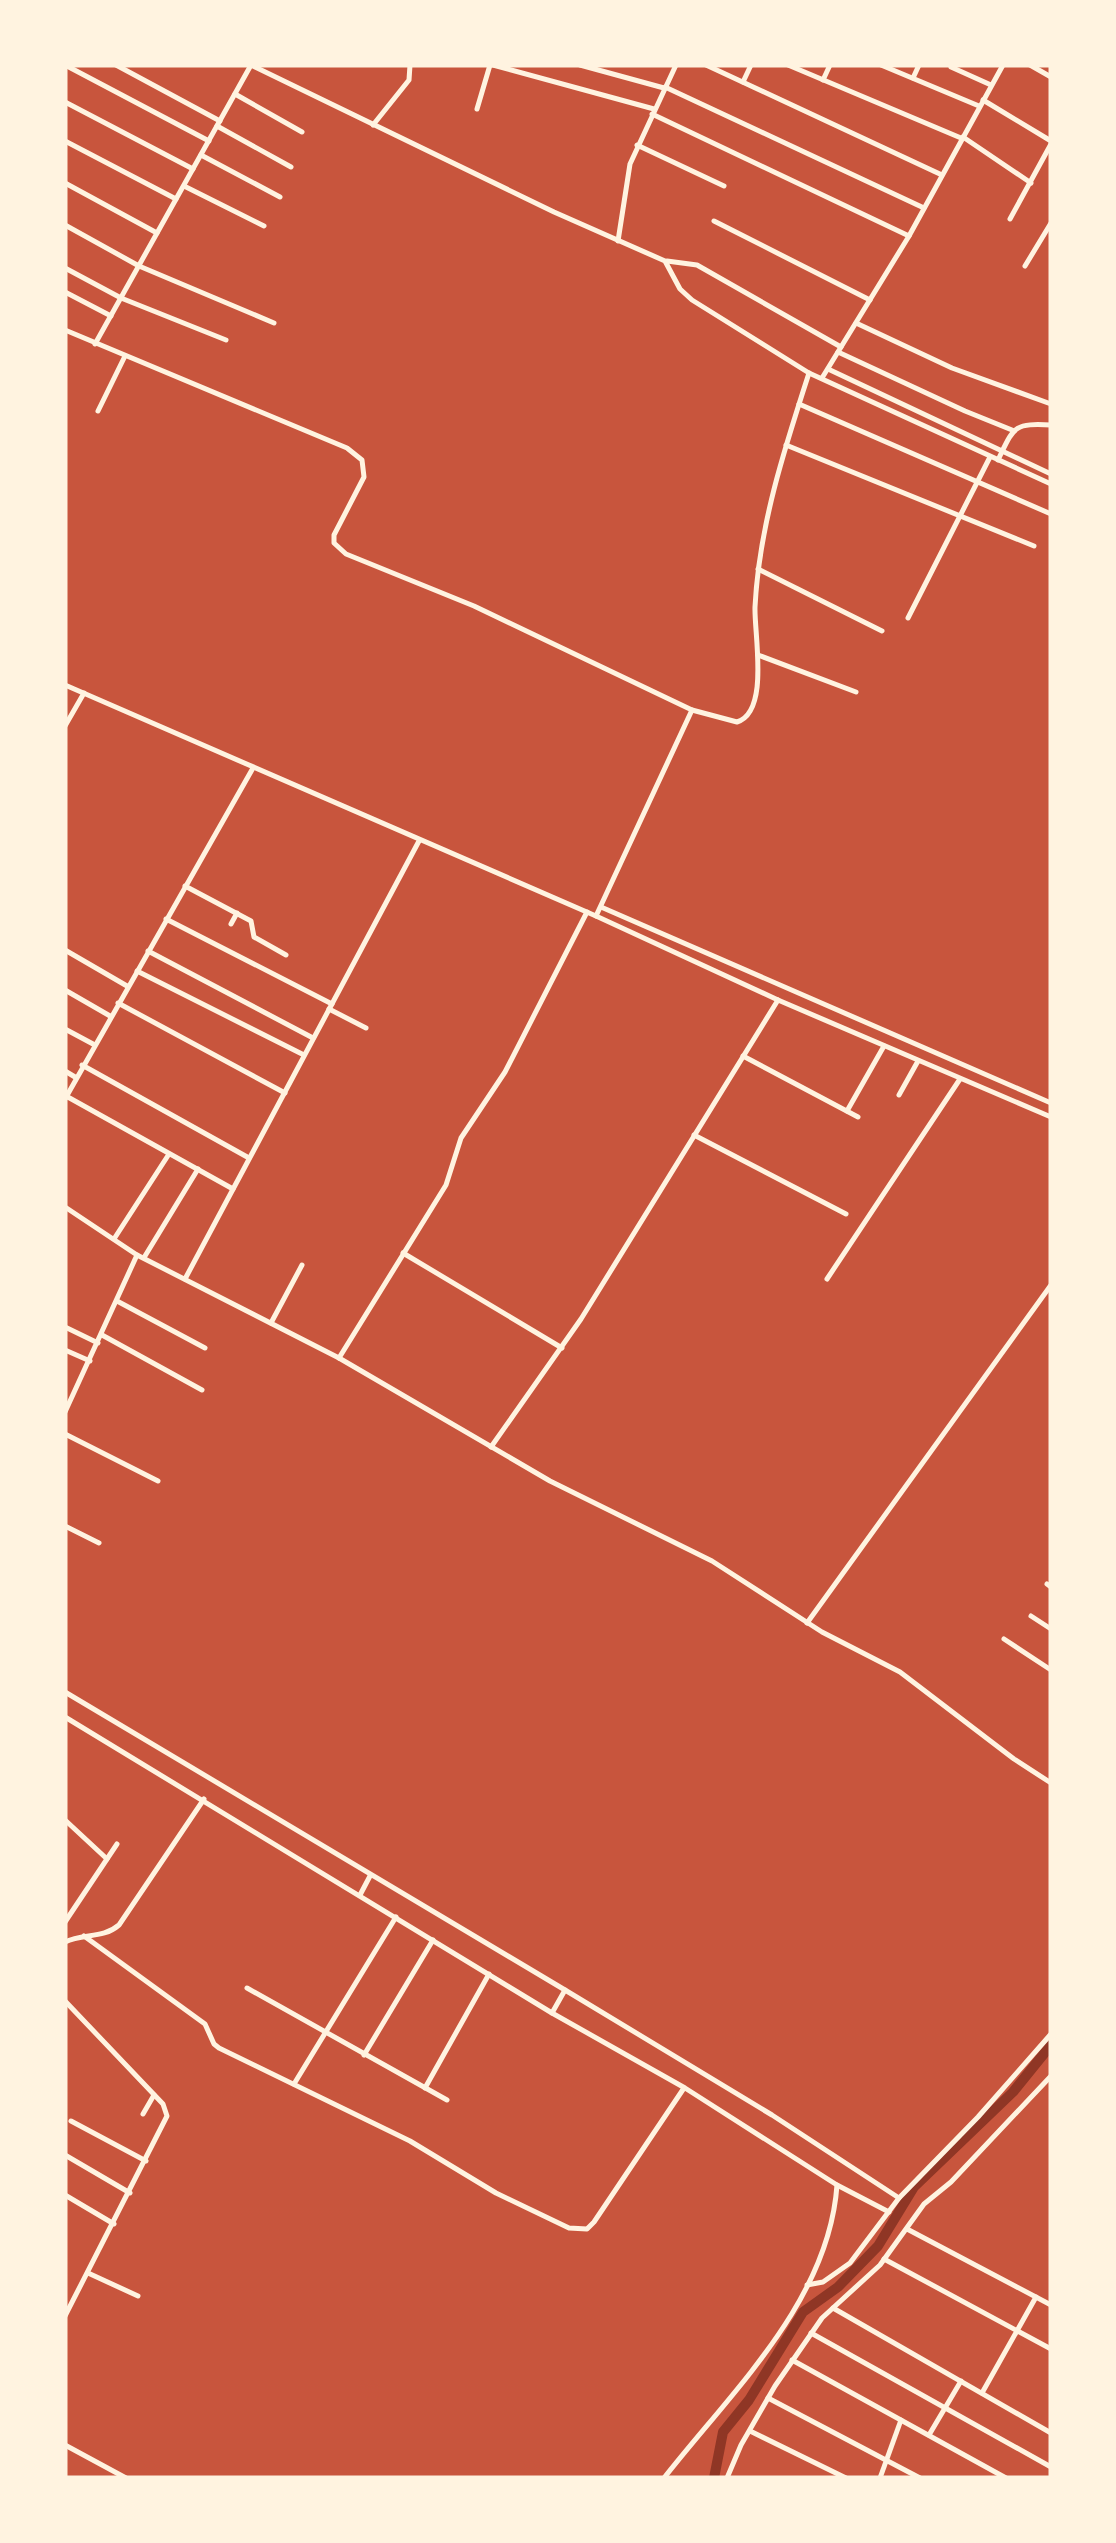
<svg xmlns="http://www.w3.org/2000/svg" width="1116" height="2543" font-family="Signika,sans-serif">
	<rect width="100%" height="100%" fill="#c8553d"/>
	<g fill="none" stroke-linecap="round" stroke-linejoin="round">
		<polyline stroke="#8f3625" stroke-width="10" points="714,2478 723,2432 749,2400 803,2312 838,2287 878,2246 914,2187 1013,2092 1051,2045"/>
		<g stroke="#fff3e0" stroke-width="5">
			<polyline points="65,65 209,141"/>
			<polyline points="116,65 220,121"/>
			<polyline points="251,65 554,212 665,261 680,289 692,300 809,373 1051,484"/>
			<polyline points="493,65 654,109"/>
			<polyline points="580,65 664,88"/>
			<polyline points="706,65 942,175"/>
			<polyline points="788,65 961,138"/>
			<polyline points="881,65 979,106"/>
			<polyline points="1030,65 1051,77"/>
			<polyline points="951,67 991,85"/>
			<polyline points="913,78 919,65"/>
			<polyline points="823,80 830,65"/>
			<polyline points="743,82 751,65"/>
			<polyline points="665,87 924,208"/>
			<polyline points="235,94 302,132"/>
			<polyline points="983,100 1051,141"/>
			<polyline points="65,102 193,169"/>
			<polyline points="477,109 490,65"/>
			<polyline points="652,114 909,236"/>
			<polyline points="373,125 409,80 410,65"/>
			<polyline points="217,126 291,167"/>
			<polyline points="963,137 1031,183"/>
			<polyline points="65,141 176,199"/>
			<polyline points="637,145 724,186"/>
			<polyline points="201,155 280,197"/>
			<polyline points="65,183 157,233"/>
			<polyline points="184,186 264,226"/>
			<polyline points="1010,219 1051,144"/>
			<polyline points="714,221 870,300"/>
			<polyline points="65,225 139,266 274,323"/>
			<polyline points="618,241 630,164 676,65"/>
			<polyline points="667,261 697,265 841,347"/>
			<polyline points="1025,266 1051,223"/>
			<polyline points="65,268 121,298 226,340"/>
			<polyline points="65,292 111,316"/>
			<polyline points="856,323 952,368 1051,404"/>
			<path d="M65,330L347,448L362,460L364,477L334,535V543L346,554L474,606L692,710L737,722C770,712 754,634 755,607C759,527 784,450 809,373"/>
			<polyline points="95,344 251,65"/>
			<polyline points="838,352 965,411 1012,430"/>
			<polyline points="828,369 1051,474"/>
			<polyline points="822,378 909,236 1003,65"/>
			<polyline points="799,404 1051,514"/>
			<polyline points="98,411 125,356"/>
			<polyline points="786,445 1034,546"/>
			<path d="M998,460C1014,427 1013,423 1051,425"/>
			<polyline points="758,569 882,631"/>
			<polyline points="908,618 990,457"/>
			<polyline points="758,655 856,692"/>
			<polyline points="65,685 596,916 778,1000 1051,1117"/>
			<polyline points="65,726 84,693"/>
			<polyline points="185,886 251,921 254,937 286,955"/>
			<polyline points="601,907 1051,1103"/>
			<polyline points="596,916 692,710"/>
			<polyline points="166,919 332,1004"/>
			<polyline points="231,924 237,913"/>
			<polyline points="65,950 127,986"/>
			<polyline points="148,951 313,1038"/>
			<polyline points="137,971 304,1055"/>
			<polyline points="65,990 110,1016"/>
			<polyline points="118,1003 285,1093"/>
			<polyline points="329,1009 366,1028"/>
			<polyline points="65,1029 93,1044"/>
			<polyline points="743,1056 858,1117"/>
			<polyline points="82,1065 249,1158"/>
			<polyline points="65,1071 75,1077"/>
			<polyline points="899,1095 918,1061"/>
			<polyline points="66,1096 233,1189"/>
			<polyline points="65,1099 253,768"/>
			<polyline points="847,1111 884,1046"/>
			<polyline points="694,1135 846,1214"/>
			<polyline points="65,1207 137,1255 339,1358 550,1481 712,1561 822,1632 900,1672 1014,1759 1051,1783"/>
			<polyline points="114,1239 169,1154"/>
			<polyline points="403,1253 562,1348"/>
			<polyline points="145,1256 198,1169"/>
			<polyline points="185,1279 419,841"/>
			<polyline points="827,1279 960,1079"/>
			<polyline points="117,1301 205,1348"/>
			<polyline points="271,1323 302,1265"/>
			<polyline points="65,1327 98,1343"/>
			<polyline points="102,1335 202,1390"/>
			<polyline points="65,1350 90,1361"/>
			<polyline points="339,1358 446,1185 461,1138 505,1072 587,912"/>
			<polyline points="65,1412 137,1255"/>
			<polyline points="65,1434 158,1481"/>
			<polyline points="491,1447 581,1319 778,1000"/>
			<polyline points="65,1526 99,1543"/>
			<polyline points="1047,1584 1051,1587"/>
			<polyline points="1031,1616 1051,1629"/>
			<polyline points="807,1623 1051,1285"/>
			<polyline points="1004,1639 1051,1670"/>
			<polyline points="65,1692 565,1990 772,2115 899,2198"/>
			<polyline points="65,1717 552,2013 685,2088 837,2185 889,2212"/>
			<polyline points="65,1820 107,1859"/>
			<polyline points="360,1895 370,1876"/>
			<polyline points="65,1922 117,1844"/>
			<polyline points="84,1936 205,2024 214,2044 219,2048 410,2141 496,2193 569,2228 587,2229 594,2222 684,2088"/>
			<path d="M65,1942C83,1933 103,1939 119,1925L204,1799"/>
			<polyline points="247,1988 447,2100"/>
			<polyline points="65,2001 163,2104 167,2116 65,2316"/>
			<polyline points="552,2013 565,1990"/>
			<polyline points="364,2055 433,1940"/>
			<polyline points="294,2084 396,1917"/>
			<polyline points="425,2088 489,1974"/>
			<polyline points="143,2114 154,2095"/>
			<polyline points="71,2121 146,2161"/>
			<polyline points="65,2155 130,2193"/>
			<polyline points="65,2195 114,2224"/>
			<polyline points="907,2229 1051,2305"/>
			<polyline points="884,2259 1051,2349"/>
			<polyline points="88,2273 138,2296"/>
			<polyline points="807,2285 823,2282 850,2263 899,2198 978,2117 1051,2034"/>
			<polyline points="833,2308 1051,2433"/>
			<polyline points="811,2333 1051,2467"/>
			<polyline points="792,2360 1006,2478"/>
			<polyline points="982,2393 1036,2297"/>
			<polyline points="768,2398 920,2478"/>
			<polyline points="750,2431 846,2478"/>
			<polyline points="929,2435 961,2381"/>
			<polyline points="65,2445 126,2478"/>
			<path d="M664,2478C732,2391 829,2301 837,2185"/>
			<polyline points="727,2478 741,2445 775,2386 822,2318 880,2265 924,2204 951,2182 1051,2076"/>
			<polyline points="880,2478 901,2420"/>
		</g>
	</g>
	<rect width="1116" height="2543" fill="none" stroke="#fff3e0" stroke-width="135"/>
</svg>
